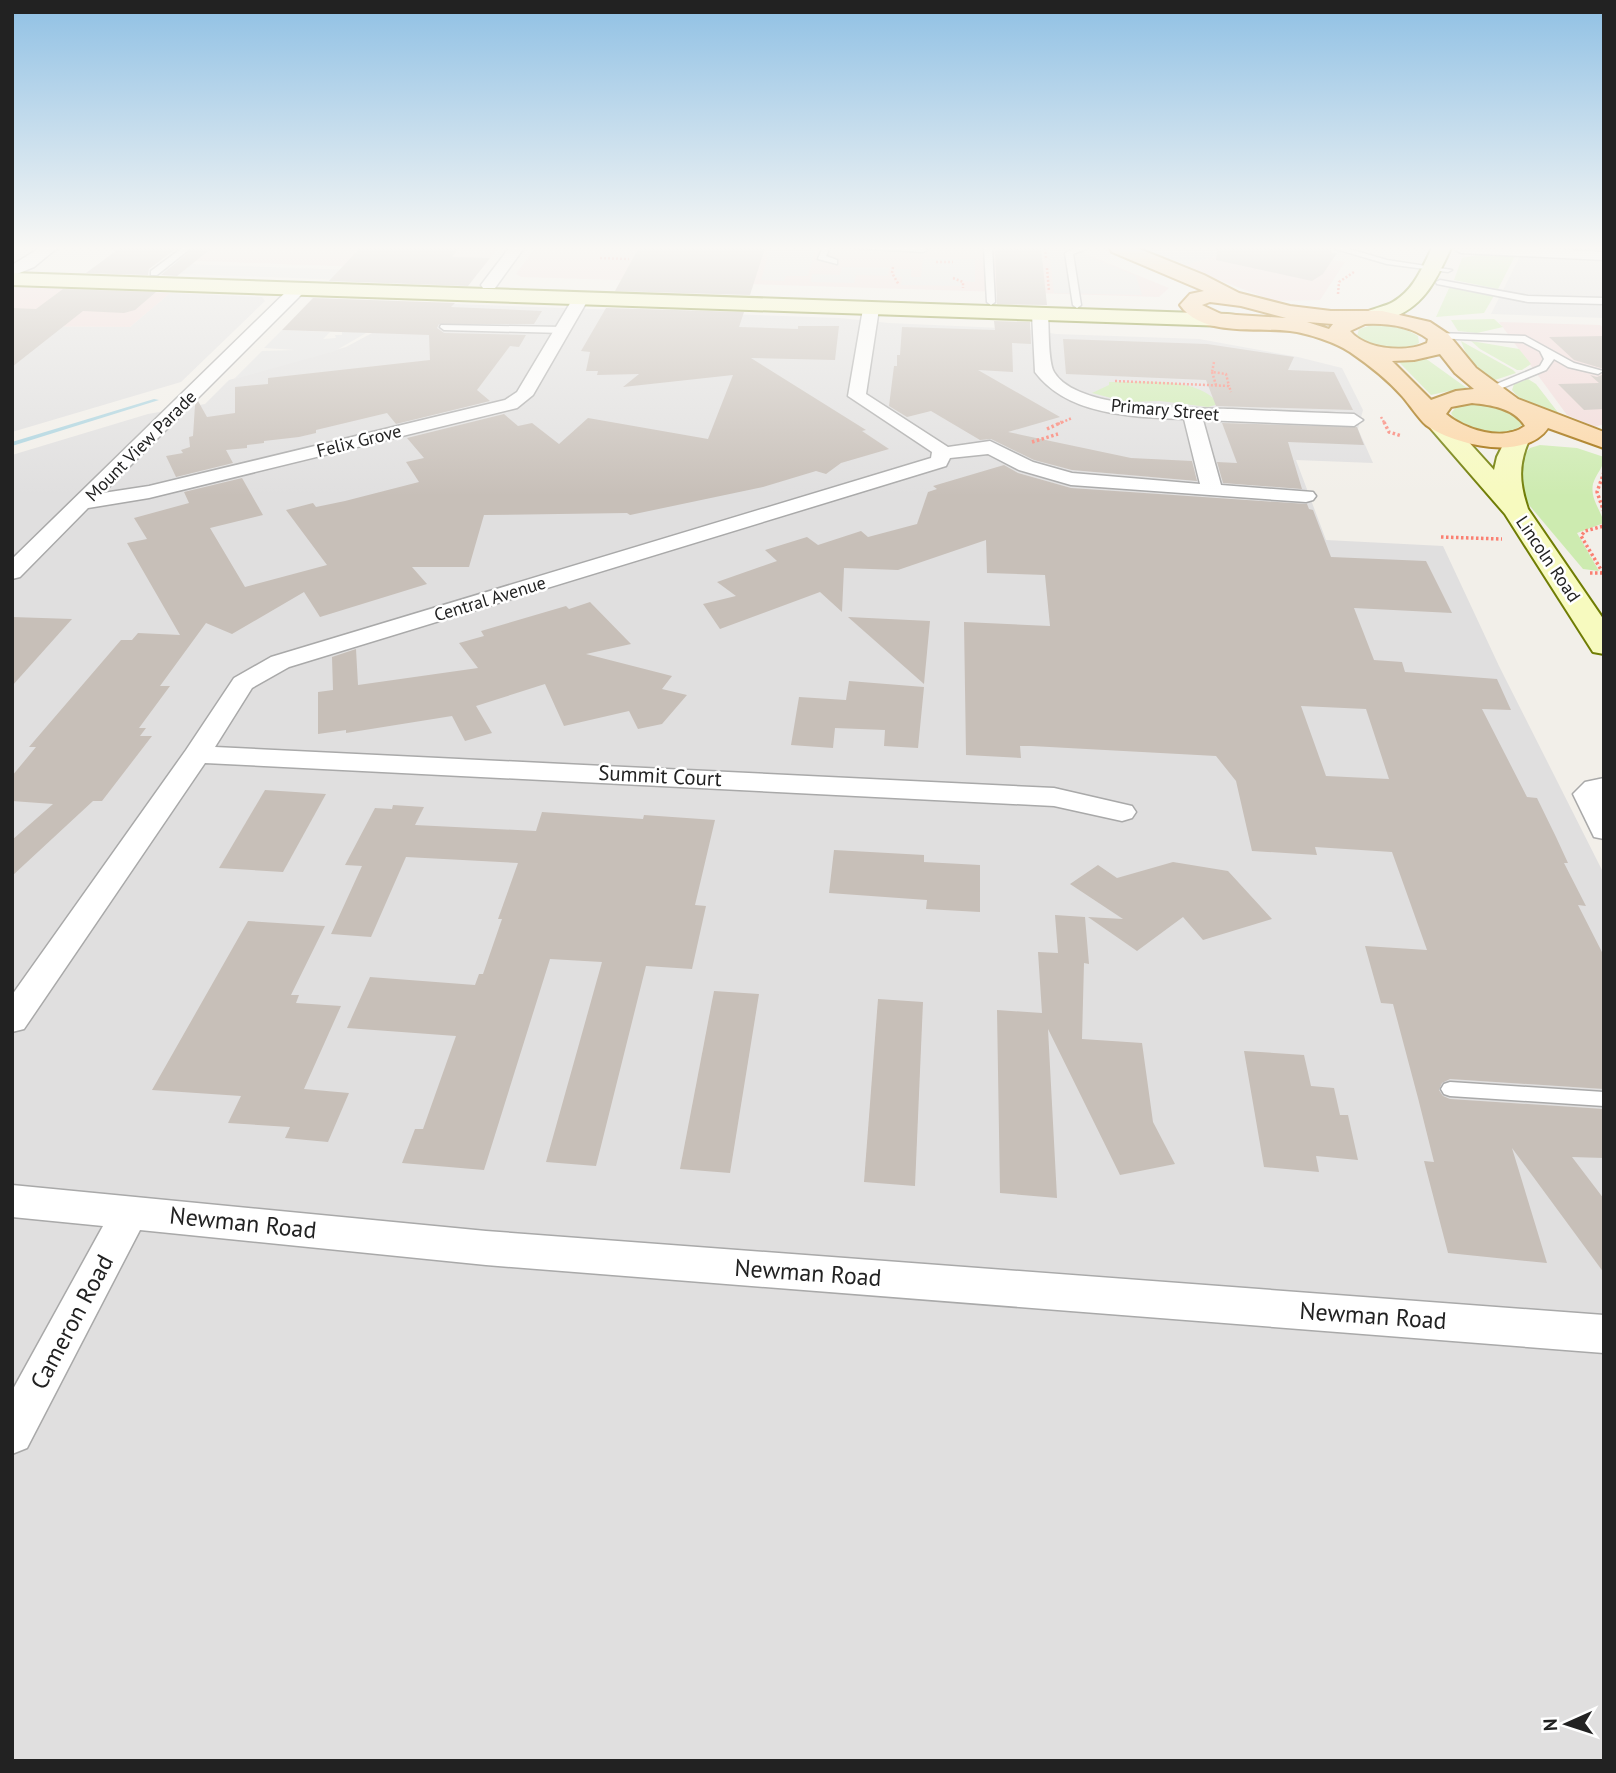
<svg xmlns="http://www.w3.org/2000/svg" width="1616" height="1773" font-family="'PT Sans',sans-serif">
	<rect width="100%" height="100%" fill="#f2efe9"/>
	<g fill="#e0dfdf">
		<polygon points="1136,248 1244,248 1182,266"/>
		<polygon points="1524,248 1604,248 1604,318 1491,314"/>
		<polygon points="170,293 262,297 265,301 181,382 12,432 12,326 130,327"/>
		<polygon points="428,303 839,318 889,323 1025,329 1056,334 1199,339 1298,357 1342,368 1363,410 1358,429 1373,463 1296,460 1326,540 1443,546 1499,666 1604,874 1604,1761 12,1761 12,455 148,414 205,404 229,380 346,347"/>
	</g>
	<g fill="#f2dad9">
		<polygon points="191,248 496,248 498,249 482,268 473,271 175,260"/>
		<polygon points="535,248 1071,248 1169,288 1159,297 521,277 516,274"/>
		<polygon points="1244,248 1257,248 1345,262 1320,300 1274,301 1182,266"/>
		<polygon points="12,287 170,293 130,327 12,326"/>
		<polygon points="1499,322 1600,325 1604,328 1604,424 1595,427 1567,415"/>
	</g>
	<g fill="#cdebb0">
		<polygon points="1477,255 1515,256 1498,289 1454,280 1462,258"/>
		<polygon points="1450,286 1495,294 1484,313 1436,317"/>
		<polygon points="1494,319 1503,327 1477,333 1458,331 1451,320"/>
		<path d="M1372,325C1388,325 1404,327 1418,336L1419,343C1401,354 1372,349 1357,336L1359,329Z"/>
		<path d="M1461,341L1513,370L1516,373L1492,381C1476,372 1467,358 1461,341Z"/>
		<polygon points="1471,341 1519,349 1531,364 1522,370 1517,370 1480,349"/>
		<polygon points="1425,358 1471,391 1449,391 1431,395 1396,359"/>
		<path d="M1528,379L1536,384L1560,415C1543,409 1523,405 1512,390L1514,384Z"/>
		<path d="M1109,382C1143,383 1196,375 1219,404L1208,407L1160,401L1127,402L1092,393L1109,385Z"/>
		<path d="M1477,403L1501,407L1522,419L1523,424C1507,440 1461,432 1451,413L1458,405Z"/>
		<path d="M1540,445L1577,448L1604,457C1604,468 1596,473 1593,484C1590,499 1601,510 1604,523L1577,533L1599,571L1583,569L1529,505L1521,491V458L1530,448Z"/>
	</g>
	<g fill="#e2e2e2">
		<polygon points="770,248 815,248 808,276 786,276 784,281 761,280"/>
		<polygon points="1069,248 1136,276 1142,295 1054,293 1049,250"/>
		<polygon points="923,258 975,259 975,282 961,281 961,286 901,285 902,277 895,277 896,269 911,269 911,277 921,277"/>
		<polygon points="184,264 466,274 446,284 160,273 167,268"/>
		<polygon points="842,267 889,268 888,276 856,275 854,283 811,282 812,274 840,275"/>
		<polygon points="418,303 335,351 234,379 262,351 295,350 264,348 282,330 330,332 323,339 336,338 335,335 342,335 342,332"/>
	</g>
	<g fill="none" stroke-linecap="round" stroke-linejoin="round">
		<polygon fill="#aad3df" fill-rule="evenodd" points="154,399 159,400 12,446 12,442"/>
	</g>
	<g fill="#c7bfb8" fill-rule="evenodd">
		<polygon points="120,248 177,248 149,269 148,275 86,273"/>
		<polygon points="194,248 212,248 177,276 161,275"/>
		<polygon points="360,248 459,248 452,257 490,258 468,286 329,281"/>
		<polygon points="765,248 750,295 615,291 638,249"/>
		<polygon points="1005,248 1041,248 1047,305 997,304 995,250"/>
		<polygon points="1217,248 1330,248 1332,253 1337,253 1323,274 1312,281 1216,260"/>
		<polygon points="63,289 156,292 135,310 124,313 83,311 12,367 12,308 36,309"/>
		<polygon points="313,298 455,303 451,307 542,311 534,324 439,324 437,328 444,333 526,335 519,347 510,346 477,390 490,401 396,424 387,413 316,430 316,433 299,437 264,441 264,443 247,445 247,448 226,450 233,463 176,477 166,456 183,453 181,450 190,447 189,437 193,436 195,405 198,401 207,417 235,413 235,387 268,384 268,378 430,360 429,335 282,330"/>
		<polygon points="606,308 744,312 739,327 798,329 798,326 839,326 835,360 751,358 866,430 862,431 889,449 841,463 826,474 816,471 763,487 630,515 627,513 484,515 469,567 412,567 427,584 320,617 304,592 232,634 206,623 160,686 170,686 139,728 146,728 140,736 152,736 102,801 93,801 12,876 12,840 53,804 12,801 12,776 36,747 29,747 121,640 132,640 138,633 180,635 127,543 147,539 134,518 189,503 184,492 242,478 263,515 210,528 245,587 327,565 286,510 313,503 316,507 345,501 419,482 406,462 424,458 407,438 504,414 518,426 532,423 559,444 588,418 708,439 733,375 623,387 639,374 597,375 598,371 586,371 590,352 581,351"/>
		<polygon points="994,321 1030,322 1031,344 1012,343 1013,372 978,370 1060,417 1008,432 1131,458 1192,461 1197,481 1072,470 1034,460 991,439 980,440 931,411 907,417 889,406 894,366 897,366 897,355 900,355 902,327 995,330"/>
		<polygon points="1604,336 1604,369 1574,360 1549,337"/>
		<polygon points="1063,339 1207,344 1294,357 1288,370 1334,372 1353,410 1216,406 1206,380 1066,374"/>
		<polygon points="1604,374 1604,409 1584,410 1558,384 1599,383 1590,375 1597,377"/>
		<polygon points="1222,423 1357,427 1364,445 1288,442 1302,489 1223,483 1217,462 1237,463"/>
		<path d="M1004,465L1018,473L1071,488L1307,504L1309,509L1313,510L1331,557L1426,561L1452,613L1354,608L1374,660L1402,662L1405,672L1497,679L1511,710L1482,709L1527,797L1537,798L1556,837L1568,863H1564L1586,906L1578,905L1604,956V1089L1450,1079L1442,1083L1439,1090L1443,1096L1450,1099L1604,1109V1158L1572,1157L1604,1199V1273L1512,1148L1547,1263L1448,1253L1424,1161L1434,1162L1418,1098L1393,1004L1381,1003L1365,946L1427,950L1392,852L1315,847L1317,855L1252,851L1236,781L1216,756L1031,746H1020L1021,758L966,755L964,622L1050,626L1045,575L987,573L986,540L898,570L844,568L842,612L820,592L720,629L703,604L736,596L717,582L777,561L765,550L807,537L818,545L861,531L868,537L917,524L928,492L937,489L933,486ZM1301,706L1366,709L1389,779L1326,776Z"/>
		<polygon points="590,602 631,644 586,654 672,676 662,689 687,695 662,724 638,729 629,711 564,726 545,684 476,706 492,733 465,741 452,716 346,733 346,730 318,734 318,692 333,690 332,657 356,649 358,685 478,668 459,643 484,636 481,631 566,606 569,609"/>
		<polygon points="12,617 72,619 12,686"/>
		<polygon points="848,617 930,621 924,684"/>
		<polygon points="849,681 924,687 918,748 884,746 885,730 835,728 833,748 791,745 799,697 846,700"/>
		<polygon points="265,790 326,794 283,872 219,868"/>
		<polygon points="393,805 424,807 415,825 536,831 542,812 643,819 644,815 715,820 695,905 706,906 692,969 646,966 596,1166 546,1162 602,962 550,959 484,1170 402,1163 415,1129 423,1129 456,1036 347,1028 370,977 475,985 479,974 483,974 502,919 498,919 518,863 406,857 371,937 331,934 362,866 345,865 375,808 392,809"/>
		<polygon points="834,850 924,855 924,862 980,865 980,912 926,909 927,900 829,893"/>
		<polygon points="1173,862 1228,871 1272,919 1203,940 1183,917 1137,951 1088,917 1123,919 1070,884 1098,865 1117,878"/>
		<polygon points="1055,915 1085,917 1089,964 1084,963 1082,1039 1142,1043 1153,1122 1175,1164 1120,1175 1048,1029 1057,1198 1000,1193 997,1010 1042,1013 1038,952 1058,953"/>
		<polygon points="248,921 325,926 291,995 299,995 296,1003 341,1006 304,1089 349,1093 328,1142 285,1138 290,1127 228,1123 241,1096 152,1090"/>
		<polygon points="714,991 759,994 730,1173 680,1169"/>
		<polygon points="878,999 923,1002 915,1186 864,1182"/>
		<polygon points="1244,1051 1304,1055 1311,1086 1334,1088 1340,1115 1348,1115 1358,1160 1316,1156 1319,1172 1264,1167"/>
	</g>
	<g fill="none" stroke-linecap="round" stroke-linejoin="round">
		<defs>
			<g id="lane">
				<polygon points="182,248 191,248 157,275 151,275 151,271"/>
				<polygon points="822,248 830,248 826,256 837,260 837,264 818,259"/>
				<polygon points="855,248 925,248 927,250 923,252"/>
				<polygon points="984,248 992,248 995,302 991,305 987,302"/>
				<polygon points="1076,248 1089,248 1073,254 1081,305 1077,308 1073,305 1065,253"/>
				<polygon points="1332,248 1346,248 1387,260 1452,270 1448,272 1387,264"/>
				<polygon points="1440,280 1528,296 1604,298 1604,304 1528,302 1437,284 1436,282"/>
				<polygon points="441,325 563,327 567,330 563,333 444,330 440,327"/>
				<polygon points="1437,333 1525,336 1574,363 1603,371 1598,374 1568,367 1554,359 1546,370 1490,393 1487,392 1487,388 1540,366 1544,359 1540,351 1523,342 1434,338 1434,334"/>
				<polygon points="1450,1082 1604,1092 1604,1106 1450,1096 1444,1094 1441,1089 1444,1084"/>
			</g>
			<g id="street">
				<polygon points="40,248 57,248 34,267 12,276 12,265"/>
				<polygon points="509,248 524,248 495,288 483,288 481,285"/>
				<polygon points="1536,248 1604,252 1604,260 1461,253 1454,249"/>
				<polygon points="298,284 304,286 306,289 304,292 103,493 149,486 505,400 517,392 575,295 587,295 589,298 533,395 517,408 149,498 88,508 20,577 12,579 12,559 292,286"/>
				<path d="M871,304L879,309L866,394L948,447L990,441L1033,462L1072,473L1200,484L1184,419C1134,417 1068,416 1035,372L1032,314L1040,309L1048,314C1049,327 1048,362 1054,372C1077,411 1191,408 1232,409C1272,411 1313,413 1354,414L1363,420L1354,426L1203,420L1221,485L1313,492L1316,496L1313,500L1306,502L1071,485L1019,470L988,454L950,458L946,466L289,667L252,688L215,747L1054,788L1132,806L1136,812L1132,818L1122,821L1054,806L205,763L24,1029L12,1032V995L186,750L234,678L271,657L931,458L932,452L848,396L863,309Z"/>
				<polygon points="1604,778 1604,839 1594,837 1573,794 1585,782"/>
				<polygon points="12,1185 486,1231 1604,1315 1604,1353 486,1265 140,1230 27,1448 12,1454 12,1391 103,1226 12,1217"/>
			</g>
			<g id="secondary">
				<path d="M1432,248H1451C1436,280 1424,308 1388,319C1379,322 1371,325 1362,322L1358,318C1365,309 1383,308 1393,302C1414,290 1422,268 1432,248Z"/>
				<polygon points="12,273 1227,314 1235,315 1238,320 1235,325 1227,326 12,285"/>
				<path d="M1438,416L1447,418L1494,470L1497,457L1509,433L1518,431L1527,433L1530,438C1518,464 1519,482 1528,509L1604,620V654L1593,652L1505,514L1426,423L1429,418Z"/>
			</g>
			<path id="primary" d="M1110,248H1137L1204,275L1239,293L1290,306L1331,311H1382L1430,322L1448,334L1476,368L1518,399L1604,432V448L1548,428C1525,462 1454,445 1426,425C1420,420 1409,404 1402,396C1387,379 1369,365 1350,352C1335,342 1307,333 1290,331C1256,327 1202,337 1180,305L1190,294L1204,291L1112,252ZM1210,302L1241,306L1286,318L1221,314L1202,305ZM1307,322L1333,324L1329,329ZM1365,324C1387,323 1411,326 1428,339L1427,343C1405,353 1366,350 1350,331ZM1440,354L1455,373L1474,389L1456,391L1431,400L1392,361L1414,360ZM1472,403C1491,405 1514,408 1525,426C1503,442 1465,430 1446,414L1451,407Z"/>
		</defs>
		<use href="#lane" stroke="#a9a9a9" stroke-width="3"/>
		<use href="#street" stroke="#a9a9a9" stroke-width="3"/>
		<use href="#secondary" stroke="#707d05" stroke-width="4"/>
		<use href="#primary" stroke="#a06b00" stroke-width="4"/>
		<g stroke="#fa8072" stroke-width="2.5" stroke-dasharray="2 2" stroke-linecap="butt">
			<polyline points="1045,248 1046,259"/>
			<polyline points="600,258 629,259"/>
			<polyline points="936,262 953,262"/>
			<polyline points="893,267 892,273 899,285"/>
			<polyline points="1047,268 1049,291"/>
			<polyline points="953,278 963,282 963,288"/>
			<polyline points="1338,294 1339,282 1354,272"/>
			<polyline points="1214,362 1212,372 1226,374 1229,386"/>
			<polyline points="1212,372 1216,385"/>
			<polyline points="1115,381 1229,386 1231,392"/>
			<polyline points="1381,417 1385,424"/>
			<polyline points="1058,424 1072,418"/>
		</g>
		<g stroke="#fa8072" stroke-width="3.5" stroke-dasharray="2.5 2.5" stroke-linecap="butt">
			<polyline points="1384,422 1389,432 1402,436"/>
			<polyline points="1047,429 1062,422"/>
			<polyline points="1032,442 1058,434"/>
			<polyline points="1604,472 1597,492 1604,512"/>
			<polyline points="1441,537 1502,539"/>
			<polyline points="1590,573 1603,573"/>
			<polyline points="1603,573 1581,536 1585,531 1604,526"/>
		</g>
		<use href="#lane" fill="#fff" fill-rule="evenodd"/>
		<use href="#street" fill="#fff" fill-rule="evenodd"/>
		<use href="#secondary" fill="#f7fabf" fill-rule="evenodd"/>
		<use href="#primary" fill="#fcd6a4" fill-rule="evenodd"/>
	</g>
	<linearGradient id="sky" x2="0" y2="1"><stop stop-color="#8fc0e4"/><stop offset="0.5" stop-color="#f9f8f5"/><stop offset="1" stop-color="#f9f8f5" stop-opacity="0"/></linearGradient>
	<rect width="1616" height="496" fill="url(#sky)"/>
	<g text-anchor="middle" stroke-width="5" stroke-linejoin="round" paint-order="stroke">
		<g font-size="18" fill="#222" stroke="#fff">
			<text transform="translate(1165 410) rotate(5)" y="6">Primary Street</text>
			<text transform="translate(359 441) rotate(-14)" y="6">Felix Grove</text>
			<text transform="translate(141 446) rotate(-45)" y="6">Mount View Parade</text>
			<text transform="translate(1548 559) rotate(56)" y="6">Lincoln Road</text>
			<text transform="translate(490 599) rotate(-17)" y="6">Central Avenue</text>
		</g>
		<g font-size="21" fill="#222" stroke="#fff">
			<text transform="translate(660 776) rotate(3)" y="7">Summit Court</text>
		</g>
		<g font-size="24" fill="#222" stroke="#fff">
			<text transform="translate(243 1223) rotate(6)" y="8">Newman Road</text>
			<text transform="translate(808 1273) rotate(4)" y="8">Newman Road</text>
			<text transform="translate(1373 1316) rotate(4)" y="8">Newman Road</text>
			<text transform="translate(72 1322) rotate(-62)" y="8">Cameron Road</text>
		</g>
	</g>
	<rect width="1616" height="1773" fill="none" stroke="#222222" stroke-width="28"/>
	<g transform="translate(1567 1724) rotate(267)" stroke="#ffffff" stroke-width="5" paint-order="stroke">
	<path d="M0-5L12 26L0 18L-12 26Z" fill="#222222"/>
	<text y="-10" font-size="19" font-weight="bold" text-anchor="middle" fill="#222222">N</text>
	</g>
</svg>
